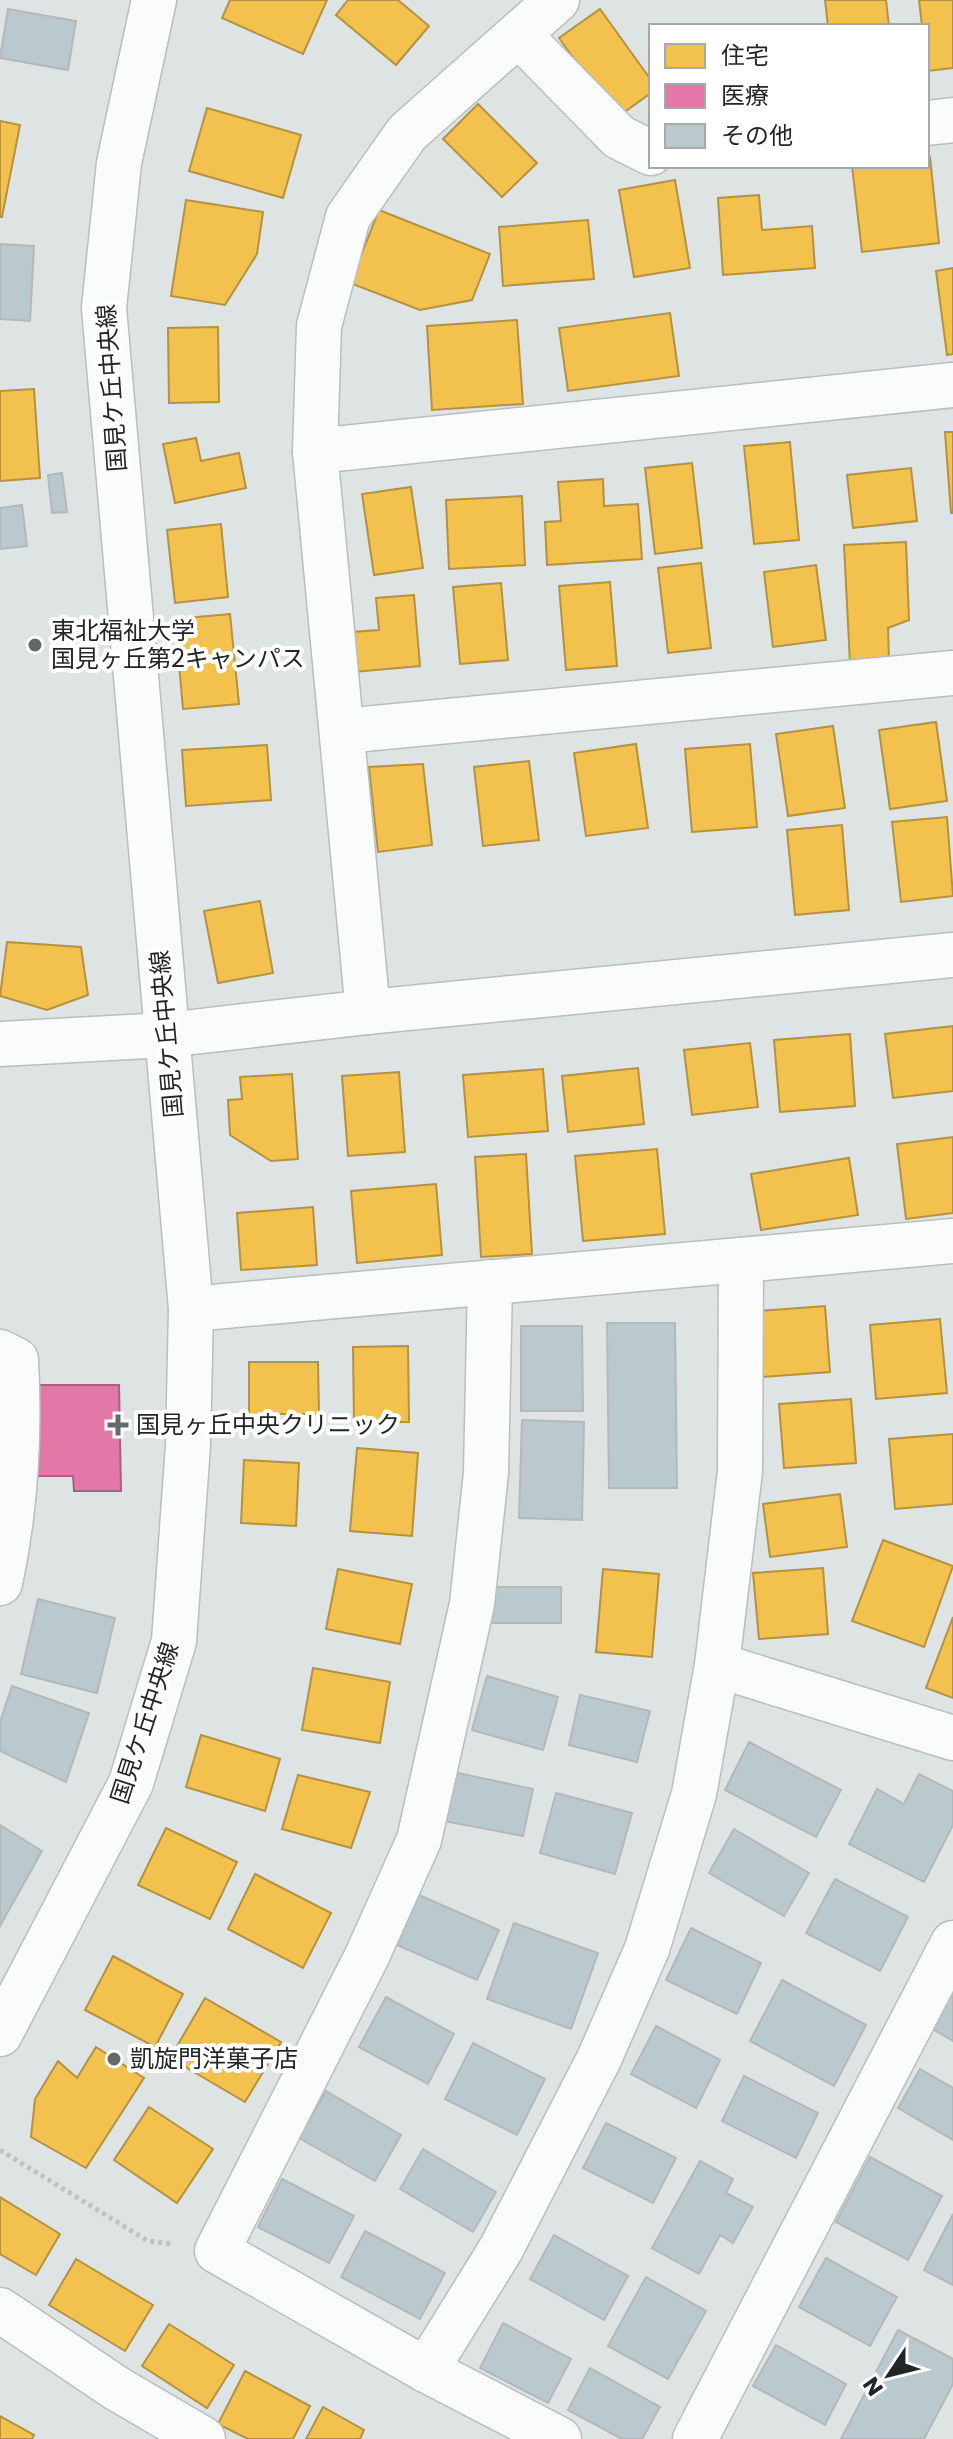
<svg xmlns="http://www.w3.org/2000/svg" width="953" height="2439" font-family="Poppins,'Noto Sans JP',sans-serif">
	<rect width="100%" height="100%" fill="#dee3e3"/>
	<g fill="#f2c14e" stroke="#b49242" stroke-width="2">
		<polygon points="230,0 327,0 303,54 222,18"/>
		<polygon points="348,0 398,0 429,26 396,65 336,15"/>
		<polygon points="825,0 886,0 889,26 828,26"/>
		<polygon points="919,0 953,0 953,68 928,71 927,26 922,26"/>
		<polygon points="600,9 651,80 651,93 616,118 559,38"/>
		<polygon points="478,104 537,163 502,197 443,139"/>
		<polygon points="207,108 301,135 283,198 189,171"/>
		<polygon points="0,121 20,125 2,217 0,217"/>
		<polygon points="927,157 930,157 939,243 862,252 852,166 927,166"/>
		<polygon points="675,180 690,268 634,277 619,190"/>
		<polygon points="759,195 762,230 812,226 815,268 723,275 718,198"/>
		<polygon points="186,200 263,212 257,254 225,305 171,296"/>
		<polygon points="379,210 490,254 472,300 420,310 350,283"/>
		<polygon points="588,220 594,279 503,286 499,227"/>
		<polygon points="953,268 953,354 947,355 936,271"/>
		<polygon points="670,313 679,376 568,391 559,328"/>
		<polygon points="517,320 523,404 432,410 427,326"/>
		<polygon points="218,327 219,402 169,403 168,328"/>
		<polygon points="34,389 40,478 0,481 0,391"/>
		<polygon points="945,432 953,432 953,513 951,513"/>
		<polygon points="196,438 201,461 239,453 246,488 175,503 163,444"/>
		<polygon points="790,442 799,540 754,544 744,446"/>
		<polygon points="692,463 702,548 655,554 645,468"/>
		<polygon points="911,468 917,521 853,528 847,475"/>
		<polygon points="603,479 604,506 638,504 642,559 547,565 545,522 561,521 558,482"/>
		<polygon points="411,487 423,568 374,575 362,494"/>
		<polygon points="522,496 525,565 449,569 446,500"/>
		<polygon points="221,524 228,597 175,603 167,530"/>
		<polygon points="906,542 909,620 888,628 889,660 850,663 844,545"/>
		<polygon points="701,563 711,648 668,653 658,568"/>
		<polygon points="816,565 826,640 773,647 764,572"/>
		<polygon points="610,582 617,666 566,670 559,586"/>
		<polygon points="501,583 508,660 460,664 453,587"/>
		<polygon points="414,595 420,666 354,672 351,632 379,630 376,598"/>
		<polygon points="230,614 239,704 183,709 175,619"/>
		<polygon points="936,722 947,801 890,809 879,730"/>
		<polygon points="833,726 845,808 788,816 776,734"/>
		<polygon points="636,744 648,828 586,836 574,753"/>
		<polygon points="750,744 757,827 692,832 685,749"/>
		<polygon points="267,745 271,800 186,806 182,750"/>
		<polygon points="529,761 539,840 483,846 474,767"/>
		<polygon points="423,764 432,845 378,852 369,767"/>
		<polygon points="947,817 953,896 901,902 892,822"/>
		<polygon points="842,825 849,910 795,915 787,830"/>
		<polygon points="260,901 273,973 218,983 204,911"/>
		<polygon points="7,942 81,947 88,995 47,1010 0,996"/>
		<polygon points="953,1026 953,1091 893,1098 885,1034"/>
		<polygon points="850,1034 855,1106 780,1112 774,1040"/>
		<polygon points="750,1043 758,1107 692,1115 684,1050"/>
		<polygon points="638,1068 644,1124 568,1132 562,1076"/>
		<polygon points="543,1069 548,1131 468,1137 463,1075"/>
		<polygon points="399,1072 405,1152 348,1156 342,1076"/>
		<polygon points="292,1074 298,1159 271,1161 230,1135 228,1100 242,1099 240,1077"/>
		<polygon points="953,1137 953,1213 906,1219 897,1144"/>
		<polygon points="657,1149 665,1234 583,1241 575,1156"/>
		<polygon points="526,1154 532,1254 481,1257 475,1157"/>
		<polygon points="849,1158 858,1215 761,1230 751,1174"/>
		<polygon points="436,1184 442,1255 357,1263 351,1191"/>
		<polygon points="313,1207 317,1265 241,1270 237,1213"/>
		<polygon points="825,1306 830,1372 763,1377 758,1311"/>
		<polygon points="940,1319 947,1393 876,1399 870,1325"/>
		<polygon points="408,1346 409,1422 354,1422 353,1347"/>
		<polygon points="249,1362 318,1362 319,1414 249,1414"/>
		<polygon points="851,1399 856,1463 784,1468 779,1404"/>
		<polygon points="953,1434 953,1504 895,1509 889,1439"/>
		<polygon points="357,1448 418,1453 412,1536 350,1531"/>
		<polygon points="244,1460 299,1463 296,1526 241,1523"/>
		<polygon points="840,1494 847,1547 770,1557 763,1504"/>
		<polygon points="883,1540 953,1566 924,1647 852,1621"/>
		<polygon points="823,1568 828,1634 759,1639 753,1573"/>
		<polygon points="338,1569 412,1584 400,1644 326,1629"/>
		<polygon points="603,1569 659,1574 652,1657 596,1652"/>
		<polygon points="953,1617 953,1698 926,1688"/>
		<polygon points="313,1668 390,1682 380,1743 302,1730"/>
		<polygon points="201,1735 280,1759 265,1811 186,1787"/>
		<polygon points="298,1775 370,1792 351,1848 282,1829"/>
		<polygon points="166,1828 237,1862 210,1919 138,1885"/>
		<polygon points="255,1874 331,1913 303,1968 228,1929"/>
		<polygon points="113,1956 183,1994 155,2047 85,2010"/>
		<polygon points="205,1998 281,2042 245,2102 170,2058"/>
		<polygon points="96,2047 144,2078 86,2168 31,2137 35,2099 58,2061 77,2078"/>
		<polygon points="149,2107 213,2149 177,2203 114,2160"/>
		<polygon points="0,2197 60,2234 36,2275 0,2254"/>
		<polygon points="76,2259 153,2305 125,2351 49,2305"/>
		<polygon points="169,2324 234,2365 207,2408 142,2366"/>
		<polygon points="245,2371 310,2406 293,2439 248,2439 218,2424"/>
		<polygon points="323,2407 364,2430 360,2439 306,2439"/>
		<polygon points="0,2416 34,2435 32,2439 0,2439"/>
	</g>
	<polygon fill="#e377a8" stroke="#a95f81" stroke-width="2" points="37,1385 119,1385 121,1491 74,1491 73,1476 38,1476"/>
	<g fill="#bac9ce" stroke="#b4b8b8" stroke-width="2">
		<polygon points="8,9 76,21 68,70 0,58"/>
		<polygon points="0,244 34,246 30,321 0,319"/>
		<polygon points="62,473 67,512 52,513 48,475"/>
		<polygon points="22,505 27,546 0,549 0,508"/>
		<polygon points="607,1323 675,1323 677,1488 609,1488"/>
		<polygon points="521,1326 582,1326 583,1411 521,1411"/>
		<polygon points="522,1420 584,1422 582,1520 519,1518"/>
		<rect x="487" y="1587" width="74" height="36"/>
		<polygon points="38,1599 115,1618 97,1693 21,1674"/>
		<polygon points="487,1676 558,1697 543,1750 472,1730"/>
		<polygon points="12,1686 89,1713 66,1782 0,1751 0,1722"/>
		<polygon points="580,1695 650,1711 637,1762 569,1745"/>
		<polygon points="749,1742 841,1790 816,1837 725,1790"/>
		<polygon points="453,1772 533,1789 523,1836 444,1821"/>
		<polygon points="919,1774 953,1791 953,1825 924,1882 849,1844 877,1789 904,1804"/>
		<polygon points="556,1793 632,1813 615,1874 540,1853"/>
		<polygon points="0,1825 42,1851 0,1926"/>
		<polygon points="734,1829 809,1873 784,1916 709,1873"/>
		<polygon points="835,1879 908,1917 880,1971 806,1933"/>
		<polygon points="419,1895 499,1930 477,1980 397,1945"/>
		<polygon points="514,1923 598,1953 571,2029 487,1999"/>
		<polygon points="691,1928 761,1963 737,2014 666,1980"/>
		<polygon points="782,1980 866,2025 834,2086 750,2041"/>
		<polygon points="953,1985 953,2041 931,2028"/>
		<polygon points="386,1997 454,2034 428,2084 359,2047"/>
		<polygon points="656,2026 720,2060 696,2108 631,2074"/>
		<polygon points="473,2043 545,2079 517,2135 445,2099"/>
		<polygon points="920,2069 953,2088 953,2140 898,2108"/>
		<polygon points="744,2076 818,2113 796,2158 722,2121"/>
		<polygon points="326,2091 401,2135 375,2181 299,2138"/>
		<polygon points="606,2123 676,2158 653,2203 583,2168"/>
		<polygon points="423,2149 496,2192 473,2232 400,2189"/>
		<polygon points="870,2157 942,2196 908,2260 836,2222"/>
		<polygon points="700,2161 733,2179 726,2193 753,2207 733,2243 720,2235 699,2274 652,2248"/>
		<polygon points="282,2179 354,2216 329,2263 258,2227"/>
		<polygon points="953,2214 953,2285 924,2270"/>
		<polygon points="365,2231 445,2273 420,2319 341,2277"/>
		<polygon points="554,2235 628,2276 604,2320 530,2279"/>
		<polygon points="826,2258 897,2297 870,2346 799,2307"/>
		<polygon points="646,2277 706,2311 668,2379 608,2346"/>
		<polygon points="503,2323 571,2359 548,2403 480,2368"/>
		<polygon points="898,2330 953,2359 953,2384 924,2439 841,2439"/>
		<polygon points="776,2345 846,2384 825,2425 753,2386"/>
		<polygon points="590,2368 660,2407 642,2439 622,2439 568,2410"/>
	</g>
	<g fill="none" stroke-linecap="round" stroke-linejoin="round">
		<defs>
			<g id="minor">
				<polyline points="519,35 619,137 651,153"/>
				<polyline points="927,123 953,120"/>
				<polyline points="315,451 953,385"/>
				<polyline points="343,731 953,673"/>
				<polyline points="368,1012 315,451 319,326 348,217 407,133 557,0"/>
				<polyline points="0,1044 166,1035 368,1012 953,955"/>
				<polyline points="490,1282 486,1473 472,1604 419,1840 367,1956 217,2251 426,2370 559,2439"/>
				<polyline points="191,1309 953,1241"/>
				<path d="M0,1352L16,1360C20,1435 16,1509 0,1583"/>
				<polyline points="717,1665 953,1738"/>
				<polyline points="0,2310 116,2388 203,2439"/>
				<polyline points="426,2370 501,2249 599,2059 647,1949 694,1794 717,1665 740,1471 741,1260"/>
				<polyline points="695,2439 953,1943"/>
			</g>
			<polyline id="tertiary" points="0,2034 131,1783 174,1641 188,1445 191,1309 104,308 119,163 154,0"/>
		</defs>
		<use href="#minor" stroke="#babebe" stroke-width="47"/>
		<use href="#tertiary" stroke="#babebe" stroke-width="47"/>
		<polyline stroke="#c0c1c1" stroke-width="5" stroke-dasharray="4 4" stroke-linecap="butt" points="0,2150 148,2241 172,2244"/>
		<use href="#minor" stroke="#fafbfb" stroke-width="44"/>
		<use href="#tertiary" stroke="#fafbfb" stroke-width="44"/>
	</g>
	<g fill="#646868" stroke="#fff" stroke-width="3">
		<circle cx="35" cy="645" r="8"/>
		<path d="M114 1413h8v8h8v8h-8v8h-8v-8h-8v-8h8z"/>
		<circle cx="114" cy="2059" r="8"/>
	</g>
	<g text-anchor="middle" stroke-width="8" stroke-linejoin="round" paint-order="stroke">
		<g font-size="24" fill="#232626" stroke="#fff">
			<text transform="translate(112 388) rotate(-94)" y="8">国見ケ丘中央線</text>
			<text transform="translate(167 1034) rotate(-95)" y="8">国見ケ丘中央線</text>
			<text transform="translate(145 1723) rotate(-72)" y="8">国見ケ丘中央線</text>
		</g>
		<g font-size="24" fill="#232626" stroke="#fff" text-anchor="start">
			<text x="51" y="639">東北福祉大学<tspan x="51" dy="28">国見ヶ丘第2キャンパス</tspan></text>
			<text x="136" y="1433">国見ヶ丘中央クリニック</text>
			<text x="130" y="2067">凱旋門洋菓子店</text>
		</g>
	</g>
	<rect x="649" y="24" width="280" height="144" fill="#ffffff" stroke="#a7a8a8" stroke-width="2"/>
	<rect x="665" y="44" width="40" height="24" fill="#f2c14e" stroke="#a7a8a8" stroke-width="2"/>
	<text x="721" y="64" font-size="24" fill="#232626">住宅</text>
	<rect x="665" y="84" width="40" height="24" fill="#e377a8" stroke="#a7a8a8" stroke-width="2"/>
	<text x="721" y="104" font-size="24" fill="#232626">医療</text>
	<rect x="665" y="124" width="40" height="24" fill="#bac9ce" stroke="#a7a8a8" stroke-width="2"/>
	<text x="721" y="144" font-size="24" fill="#232626">その他</text>
	<g transform="translate(889 2375) rotate(235)" stroke="#ffffff" stroke-width="6" paint-order="stroke">
	<path d="M0-6L14 30L0 20L-14 30Z" fill="#232626"/>
	<text y="-12" font-size="22" font-weight="bold" text-anchor="middle" fill="#232626">N</text>
	</g>
</svg>
